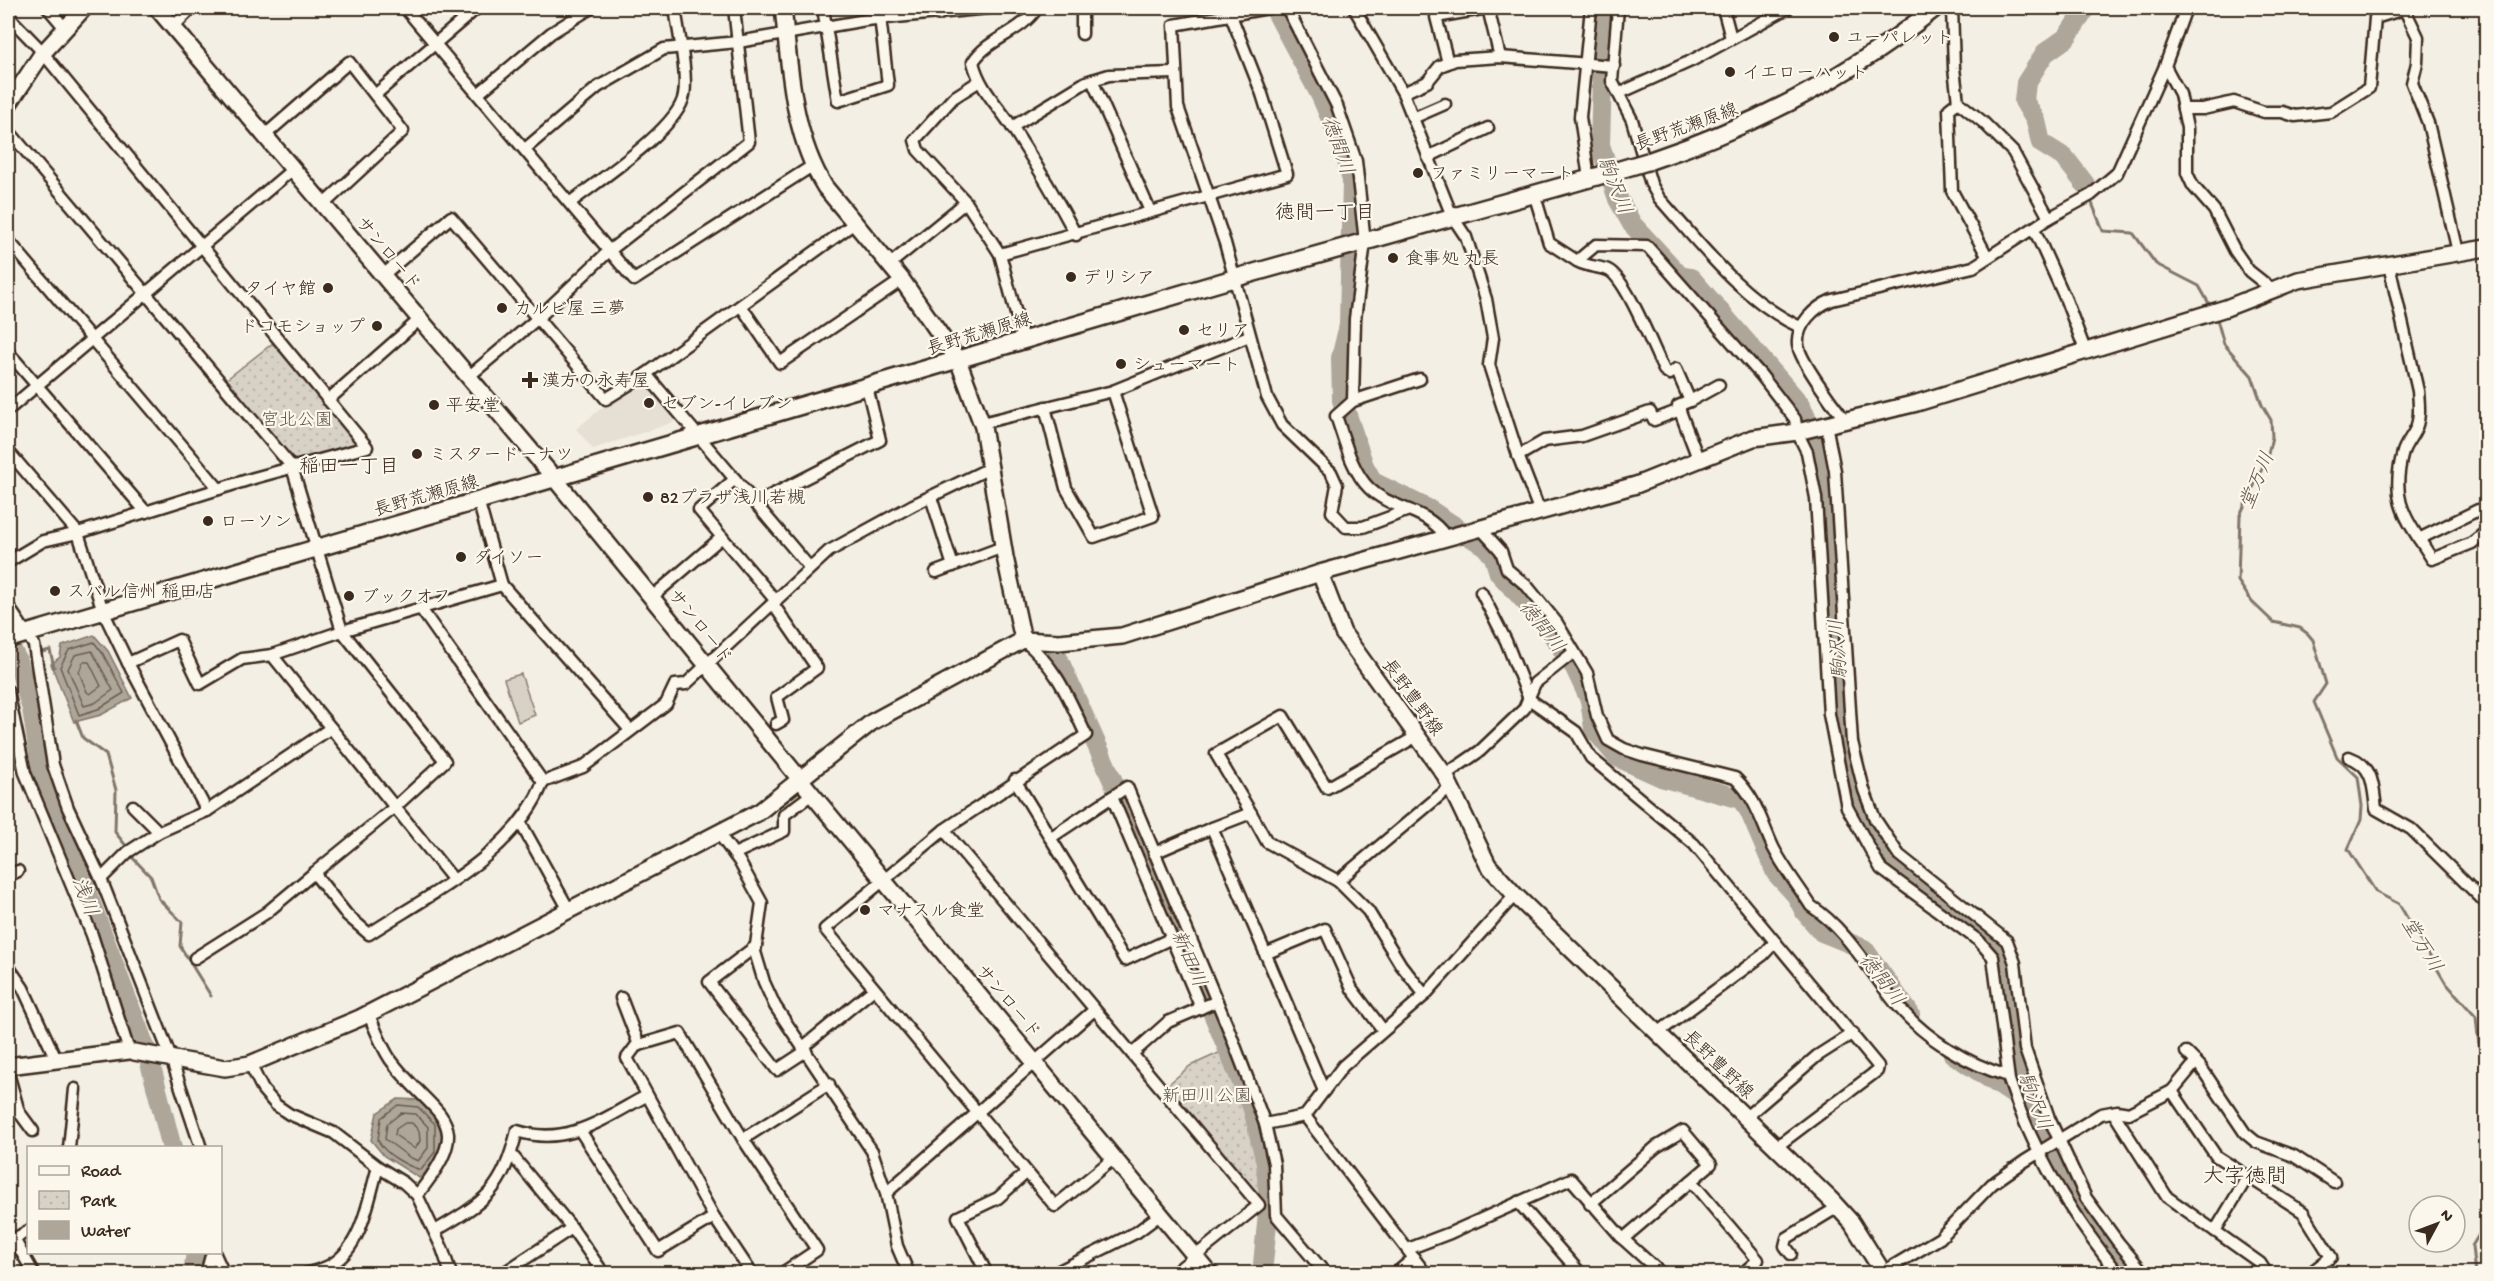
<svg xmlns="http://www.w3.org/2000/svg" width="2494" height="1281" font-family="'Gochi Hand','Klee One',sans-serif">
	<defs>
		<pattern id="park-dots" width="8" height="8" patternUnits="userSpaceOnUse" patternTransform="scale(1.5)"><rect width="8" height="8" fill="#d8d1c6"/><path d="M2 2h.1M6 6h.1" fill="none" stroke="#bab4aa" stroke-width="1.8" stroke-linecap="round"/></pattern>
	</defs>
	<rect width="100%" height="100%" fill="#f3efe4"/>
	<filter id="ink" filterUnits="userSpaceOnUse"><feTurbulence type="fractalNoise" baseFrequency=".0167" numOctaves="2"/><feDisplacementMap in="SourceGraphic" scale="12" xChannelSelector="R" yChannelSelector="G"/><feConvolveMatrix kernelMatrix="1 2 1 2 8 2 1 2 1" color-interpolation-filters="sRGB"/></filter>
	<g filter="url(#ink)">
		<polygon fill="#e5dfd4" points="641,381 648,381 677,414 674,422 593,449 576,429 608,403"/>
		<polygon fill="#d8d1c6" stroke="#8a7e72" stroke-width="1.5" points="521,674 535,715 518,722 504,679"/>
		<g fill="url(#park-dots)" stroke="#8a7e72" stroke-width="1.5">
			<polygon points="273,343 360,445 293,463 223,382"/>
			<polygon points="1221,1052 1243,1106 1258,1156 1262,1207 1164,1088 1190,1066"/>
		</g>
		<g fill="#afa69a" stroke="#817468" stroke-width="1.5">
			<polygon points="94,635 108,651 132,698 101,715 74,722 51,664 60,657 62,646"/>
			<path d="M398,1099L420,1100C426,1106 436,1113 440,1120C450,1139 437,1170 419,1178L384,1156L371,1140L377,1113Z"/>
		</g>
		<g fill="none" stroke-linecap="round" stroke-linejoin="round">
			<g stroke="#695c50" stroke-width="1.5">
				<polygon points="94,642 103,654 124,693 98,709 79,715 60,667 69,650"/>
				<polygon points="92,651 113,690 95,703 84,706 68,669 75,655"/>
				<polygon points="83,662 89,662 101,686 90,694 87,692 79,672"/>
				<path d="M398,1105L418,1107L435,1124V1152L421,1170C407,1166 384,1154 378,1140L381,1118Z"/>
				<polygon points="401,1113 416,1114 428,1127 428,1148 418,1161 409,1157 385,1139 387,1124"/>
				<polygon points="405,1123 412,1123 419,1131 420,1141 415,1149 395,1135 396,1129"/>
			</g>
			<g stroke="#817468" stroke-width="3">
				<polyline points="2092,203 2103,231 2133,233 2156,264 2199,286 2211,307"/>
				<polyline points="2216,316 2224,344 2252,376 2262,405 2271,420 2272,437 2267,458 2240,515 2238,581 2252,602 2273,622 2300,628 2308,634 2313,640 2326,684 2314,702 2337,757 2358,777 2362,806 2361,820 2348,849 2376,892 2399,904 2445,982 2476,1017 2479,1046 2486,1056"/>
				<polyline points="42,652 50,650 54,667"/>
				<polyline points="17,660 22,658"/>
				<polyline points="76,720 83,738 106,755 116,790 115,832 127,847"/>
				<polyline points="132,857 151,877 159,899 182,922 180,946 211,996"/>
				<polyline points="2475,1274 2472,1246 2486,1223"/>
			</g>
			<g stroke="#afa69a" stroke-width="20">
				<polyline points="1274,8 1321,96 1345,152 1352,181 1349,325 1341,358 1342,400 1364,466 1373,482 1428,509 1485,546 1494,557 1499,573 1544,622 1575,668 1590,700 1594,729 1617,757 1661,777 1741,799 1749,810 1776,873 1796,895 1805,912 1822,932 1864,949 1910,1014"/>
				<polyline points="1604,8 1600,145 1618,199 1632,224 1680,276 1691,278 1799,403 1808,421 1827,494 1842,742 1863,815 1883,854 1929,894 1986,934 2006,964 2007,1004 2028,1087 2079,1200 2132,1274"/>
				<polyline points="2081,8 2083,13 2066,38 2045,53 2026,83 2024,101 2036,121 2041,143 2065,158 2085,184"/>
				<polyline points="8,643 17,660 32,709 44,786 65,835 148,1055 172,1148"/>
				<polyline points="1057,656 1154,873 1253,1109 1266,1163 1269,1203 1262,1274"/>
				<polyline points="1953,1054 2038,1111"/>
				<polyline points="193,1274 196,1252"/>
			</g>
			<defs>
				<g id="street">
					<polyline points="48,8 64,27"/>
					<polyline points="405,8 634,280 812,166"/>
					<polyline points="823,8 838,101 888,85 879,8"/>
					<path d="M1037,8C1021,33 988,38 973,62C980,90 999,106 1014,130C1036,164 1057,199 1076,235"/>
					<polyline points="1268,8 1174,25 1178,107 1225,243 1267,397 1282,425 1331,472 1337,485 1332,512 1346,527 1363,527 1409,510"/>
					<path d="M1287,8L1337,106L1356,161L1365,242L1355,319L1353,401L1336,416C1344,438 1351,470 1369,488C1392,511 1426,507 1446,537"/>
					<polyline points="1354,8 1403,93 1452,216 1466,237 1486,299 1493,338 1489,365 1519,458 1540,512"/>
					<polyline points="1488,8 1500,57"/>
					<path d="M1618,8L1612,81L1632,120L1651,184L1659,198C1701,245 1742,300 1800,327"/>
					<polyline points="1723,8 1731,38"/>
					<polyline points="1952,8 1954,68 1958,102 1983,122 2013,152 2049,218"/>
					<polyline points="2404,8 2418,37 2417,63 2412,83 2428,123 2458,252"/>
					<polyline points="8,16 38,47 367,447 254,478 78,533 8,451"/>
					<polyline points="173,27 192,8"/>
					<polyline points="1082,34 1082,8"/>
					<polyline points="1448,63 1436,17 1488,8"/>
					<polyline points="2165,66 2180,94 2187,128 2187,173 2193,186 2214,210 2235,251 2249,271 2273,290"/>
					<polyline points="1092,80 1150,211"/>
					<polyline points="978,82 953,98 915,140 918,150 966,202 1000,254 1023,340"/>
					<polyline points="1403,93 1427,82 1440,66 1455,60 1500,57 1614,66"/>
					<polyline points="1620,93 1691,61 1788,8"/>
					<polyline points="376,94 477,8"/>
					<polyline points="478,94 551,33 591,8"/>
					<polyline points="1958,102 1949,109 1952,191 1987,256"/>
					<polyline points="2183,109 2203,109 2234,102 2264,112 2282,112 2295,116 2331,112 2369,88 2375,18 2404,9"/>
					<polyline points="1413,118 1445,104"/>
					<polyline points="1012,127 1086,82 1109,75 1174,73"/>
					<polyline points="8,130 292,467 342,631 445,761 395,807 314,873"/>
					<polyline points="264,136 349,62 403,131 323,205"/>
					<polyline points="525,149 598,87 664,49 738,42 866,20 989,8"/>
					<polyline points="1428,157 1488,128"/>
					<polyline points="1589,178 1580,117 1591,8"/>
					<path d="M1534,193L1549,243L1577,261L1596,245L1647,246L1761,375L1795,419L1797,432L1807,452L1816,498L1829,714L1847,807L1881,869L1979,941L1993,957L2009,1080C2032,1150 2072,1217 2119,1274"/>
					<path d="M571,202C599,180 679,128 684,95C688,74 678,30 675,8"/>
					<polyline points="2034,229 2066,300 2085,350"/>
					<polyline points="8,240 219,489"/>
					<polyline points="1000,254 1287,174 1262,94 1228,8"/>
					<path d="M1577,261C1587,267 1597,266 1608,270C1626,278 1653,348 1664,370L1670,374L1676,369L1690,401L1678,406L1699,461"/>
					<polyline points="890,264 966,202"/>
					<path d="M2389,265L2418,391C2419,404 2421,420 2414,432C2411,438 2405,445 2403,452C2389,503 2407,519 2432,559L2472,543L2486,532"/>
					<polyline points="382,276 451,217 606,399 646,374 856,222"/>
					<polyline points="741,306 780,363 902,280"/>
					<polyline points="8,352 146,512"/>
					<polyline points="646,374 810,568"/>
					<polyline points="467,378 537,319 609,251 749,142 734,8"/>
					<polyline points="328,400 419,320"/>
					<polyline points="1353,401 1420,379"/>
					<polyline points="1690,401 1719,385"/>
					<polyline points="1045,407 1066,488 1094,537 1153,516 1113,391"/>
					<polyline points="8,410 293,169"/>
					<path d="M1845,420C1834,406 1800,361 1798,345C1796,324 1815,307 1832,300L1973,267L2049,218L2091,195L2117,173L2165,66L2186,8"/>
					<polyline points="982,423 1113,391 1249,336"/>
					<polyline points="1826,424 1835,471 1852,742 1864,790 1875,819 1899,855 2007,941 2015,963 2025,1049 2049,1118 2086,1198 2118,1242 2145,1274"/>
					<polyline points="1518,456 1544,441 1582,436 1650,412 1654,420 1680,410"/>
					<polyline points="735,479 699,510 776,601"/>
					<polyline points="931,497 953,566"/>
					<polyline points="478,500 502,585"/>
					<polyline points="756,503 880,440 867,387"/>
					<path d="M1481,529L1501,551L1507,569L1527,586L1557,623L1587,673L1597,716L1608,740L1624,749L1642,755L1735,778C1756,798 1761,821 1773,847C1783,867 1799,887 1811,906C1848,930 1870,973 1898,1006C1926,1039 1967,1064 2008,1076"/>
					<polyline points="2419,539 2478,510"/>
					<polyline points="8,562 43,541 78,533 103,611 128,663"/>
					<polyline points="936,572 1003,547"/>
					<polyline points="1481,592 1506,641 1529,699 1576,732 1591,758 1694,844 1878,1066 1877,1071 1776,1147"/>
					<polyline points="652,597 722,537"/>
					<polyline points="773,604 817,668 777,697 783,720 776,724"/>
					<polyline points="8,606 34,645 53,765 68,808 101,879"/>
					<polyline points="421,609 543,782"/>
					<path d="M1023,640C1057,667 1068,697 1086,735L944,830L825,929L1055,1206L1114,1158"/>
					<polyline points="272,655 453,879"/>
					<polyline points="8,691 25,773 92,935 129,1051 134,1052"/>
					<path d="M2349,757C2374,766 2373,786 2376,809L2411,829L2486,903"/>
					<polyline points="1445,775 1480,751 1524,709 1535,683 1574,652"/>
					<polyline points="1015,780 1125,960 1172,938"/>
					<polyline points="543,782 583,767 666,704 675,685 686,684 829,551 913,505 992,467"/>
					<polyline points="1112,797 1201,1008"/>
					<polyline points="133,806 159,832"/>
					<polyline points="207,811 128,663 179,640 200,684 242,659 272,655 342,631 502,585 630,730"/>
					<polyline points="1251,813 1267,842 1338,881 1450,787"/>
					<polyline points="520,822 569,910"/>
					<polyline points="1212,828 1251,813 1216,754 1283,716 1327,788 1417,736"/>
					<polyline points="944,830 1259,1205 1173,1274"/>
					<polyline points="719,834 739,861 762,903 755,952 764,982 775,1006 872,1151 886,1193 897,1246 909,1274"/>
					<polyline points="1050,838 1127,787 1229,1030 1265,1124 1274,1164 1276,1215 1326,1274"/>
					<polyline points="1154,853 1212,828 1324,1091"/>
					<polyline points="734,854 784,831 784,815 812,794"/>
					<polyline points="8,876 18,871"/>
					<polyline points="1338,881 1368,911 1401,965 1425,995"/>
					<polyline points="756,946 709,982 777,1070 806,1051"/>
					<polyline points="1265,954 1325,929 1352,989 1383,1030"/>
					<path d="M195,958L266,913L314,873L347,915L369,934C430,894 516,853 543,782"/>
					<polyline points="8,966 23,988 56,1059"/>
					<polyline points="621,998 639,1045"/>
					<path d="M368,1013C375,1028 381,1046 390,1059C433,1118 481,1117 417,1195"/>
					<polyline points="1659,1032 1763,955 1775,942"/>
					<polyline points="803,1047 874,989"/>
					<polyline points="2186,1052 2200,1066 2245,1133 2256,1142 2294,1156 2334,1182"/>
					<polyline points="1132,1054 1168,1022 1217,1001"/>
					<polyline points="250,1064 263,1090 276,1105 289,1114 334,1133 378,1167 404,1183 417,1195 442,1248 451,1274"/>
					<polyline points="8,1073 19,1112 33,1131"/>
					<polyline points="2172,1091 2216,1156 2303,1212 2331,1257 2309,1274"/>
					<polyline points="2113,1112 2167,1197 2260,1263 2267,1274"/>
					<polyline points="1305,1116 1426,1274"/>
					<polyline points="1746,1117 1817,1056 1853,1033"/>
					<polyline points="1265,1124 1305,1116 1343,1066 1425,995 1515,895"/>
					<polyline points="581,1132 658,1251 714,1217"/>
					<polyline points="743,1139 829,1084"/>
					<polyline points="69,1148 75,1089"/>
					<polyline points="201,1148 171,1058 101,879 128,852 159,832 207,811 331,728"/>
					<polyline points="1691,1181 1758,1260 1742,1274"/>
					<polyline points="886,1193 1094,1010"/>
					<polyline points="1518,1202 1581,1274"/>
					<polyline points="1590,1204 1656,1147 1683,1131 1711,1164 1623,1239"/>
					<polyline points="572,1228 604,1274"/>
					<polyline points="28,1231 14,1239 34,1274"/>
					<path d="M435,1231C486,1201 502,1191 517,1131C567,1147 603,1119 646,1096"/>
					<polyline points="2215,1231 2248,1176"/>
					<polyline points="1408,1249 1450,1233 1571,1179 1623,1239 1662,1274"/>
					<polyline points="214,1252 224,1274"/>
					<polyline points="1791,1254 1785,1246 1787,1238 1838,1207"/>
					<polyline points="1883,1272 1940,1238 1992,1184 2025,1161 2101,1114 2117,1111 2129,1113 2172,1091 2196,1062"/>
					<polyline points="206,1274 212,1252"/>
					<path d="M305,1274C314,1271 325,1269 332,1264C362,1247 369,1197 378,1167"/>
					<polyline points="502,1274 572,1228 511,1154"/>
					<polyline points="752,1274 714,1217 627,1058 636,1046 680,1033 743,1139 817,1250 781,1274"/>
					<polyline points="987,1274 958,1217 998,1198 1026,1173"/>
					<polyline points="1053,1274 1137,1232 1161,1214"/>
					<polyline points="1395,1274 1414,1258"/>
				</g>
				<g id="secondary">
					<polyline points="157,8 555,479 812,794 1210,1274"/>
					<path d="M783,8C790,68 792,134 825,187L902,280L958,360L983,427L1005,557L1023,640"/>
					<polyline points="937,8 938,12"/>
					<polyline points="8,105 42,54 84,8"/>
					<polyline points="1320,573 1343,633 1445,775 1488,865 1515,895 1832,1201 1852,1223 1884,1274"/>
					<polyline points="134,1052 225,1068 250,1064 360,1018 759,812 872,722 1023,640 1059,642 1122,636 1320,573 1636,485 1753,438 1797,432 1917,403 2226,308 2298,280 2486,248"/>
					<polyline points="8,1066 129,1051"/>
				</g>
				<g id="primary">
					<path d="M1649,161C1754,126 1849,77 1935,8"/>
					<polyline points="8,639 1235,278 1595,177"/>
				</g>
			</defs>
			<use href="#street" stroke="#3b2a1e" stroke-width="15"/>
			<use href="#secondary" stroke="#3b2a1e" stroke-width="20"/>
			<use href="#primary" stroke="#3b2a1e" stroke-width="21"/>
			<use href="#street" stroke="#fbf7ec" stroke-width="10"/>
			<use href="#secondary" stroke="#fbf7ec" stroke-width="15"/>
			<use href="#primary" stroke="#fbf7ec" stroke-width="16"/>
			<defs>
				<polyline id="primary-bridge" points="1595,177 1649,161"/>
			</defs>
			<use href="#primary-bridge" stroke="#3b2a1e" stroke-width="21" stroke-linecap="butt"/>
			<use href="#primary-bridge" stroke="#fbf7ec" stroke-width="16"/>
		</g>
	</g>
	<g fill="#3b2a1e" stroke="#fbf7ec" stroke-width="2">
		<circle cx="1834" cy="37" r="6"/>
		<circle cx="1730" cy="72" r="6"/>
		<circle cx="1418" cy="173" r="6"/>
		<circle cx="1393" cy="258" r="6"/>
		<circle cx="1071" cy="277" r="6"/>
		<circle cx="328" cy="288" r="6"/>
		<circle cx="502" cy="308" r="6"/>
		<circle cx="377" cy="326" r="6"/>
		<circle cx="1184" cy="330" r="6"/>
		<circle cx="1121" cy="364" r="6"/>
		<path d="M527 371h6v6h6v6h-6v6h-6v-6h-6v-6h6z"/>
		<circle cx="649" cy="403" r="6"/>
		<circle cx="434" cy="405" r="6"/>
		<circle cx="417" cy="454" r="6"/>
		<circle cx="648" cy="497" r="6"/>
		<circle cx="208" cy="521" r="6"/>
		<circle cx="461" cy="557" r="6"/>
		<circle cx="55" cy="591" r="6"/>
		<circle cx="349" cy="596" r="6"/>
		<circle cx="865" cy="910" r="6"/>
	</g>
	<g text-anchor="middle" stroke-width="4.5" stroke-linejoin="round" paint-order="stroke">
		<g font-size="18" fill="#3b2a1e" stroke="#fbf7ec" text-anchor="start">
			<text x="1846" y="43">ユーパレット</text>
			<text x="1742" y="78">イエローハット</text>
			<text x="1430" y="179">ファミリーマート</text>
			<text x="1405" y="264">食事処 丸長</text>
			<text x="1083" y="283">デリシア</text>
			<text x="316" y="294" text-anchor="end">タイヤ館</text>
			<text x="514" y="314">カルビ屋 三夢</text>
			<text x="365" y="332" text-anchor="end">ドコモショップ</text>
			<text x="1196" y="336">セリア</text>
			<text x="1133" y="370">シューマート</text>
			<text x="542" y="386">漢方の永寿屋</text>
			<text x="661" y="409">セブン-イレブン</text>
			<text x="446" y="411">平安堂</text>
			<text x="429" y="460">ミスタードーナツ</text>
			<text x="660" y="503">82プラザ浅川若槻</text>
			<text x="220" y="527">ローソン</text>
			<text x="473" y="563">ダイソー</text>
			<text x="67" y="597">スバル信州 稲田店</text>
			<text x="361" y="602">ブックオフ</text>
			<text x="877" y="916">マナスル食堂</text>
		</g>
		<g font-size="18" fill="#3b2a1e" stroke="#fbf7ec">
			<text transform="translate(1686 126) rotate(-20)" y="6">長野荒瀬原線</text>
			<text transform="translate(389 253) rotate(50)" y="6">サンロード</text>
			<text transform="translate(979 333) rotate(-17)" y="6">長野荒瀬原線</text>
			<text transform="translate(426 495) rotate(-16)" y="6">長野荒瀬原線</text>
			<text transform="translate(701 626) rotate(51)" y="6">サンロード</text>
			<text transform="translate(1413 697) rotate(54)" y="6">長野豊野線</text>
			<text transform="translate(1009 1001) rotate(50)" y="6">サンロード</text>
			<text transform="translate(1719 1064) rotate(44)" y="6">長野豊野線</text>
		</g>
		<g font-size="18" fill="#625448" stroke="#fbf7ec">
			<text x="297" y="425">宮北公園</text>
			<text x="1207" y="1101">新田川公園</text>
		</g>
		<g font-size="20" font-style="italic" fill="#645549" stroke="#fbf7ec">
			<text transform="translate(1339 145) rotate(71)" y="7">徳間川</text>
			<text transform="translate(1616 185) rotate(68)" y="7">駒沢川</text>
			<text transform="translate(2256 480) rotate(-67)" y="7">堂万川</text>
			<text transform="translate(1543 626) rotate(52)" y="7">徳間川</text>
			<text transform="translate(1837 649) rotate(-94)" y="7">駒沢川</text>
			<text transform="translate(86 896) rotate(69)" y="7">浅川</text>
			<text transform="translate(2423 944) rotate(59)" y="7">堂万川</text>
			<text transform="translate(1190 958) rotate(67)" y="7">新田川</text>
			<text transform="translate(1883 979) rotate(53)" y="7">徳間川</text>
			<text transform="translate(2036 1101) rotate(69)" y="7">駒沢川</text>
		</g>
		<g font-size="20" fill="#3b2a1e" stroke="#fbf7ec">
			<text x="1325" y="218">徳間一丁目</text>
			<text x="349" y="472">稲田一丁目</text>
		</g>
		<g font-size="21" fill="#3b2a1e" stroke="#fbf7ec">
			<text x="2245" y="1182">大字徳間</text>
		</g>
	</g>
	<rect width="2494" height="1281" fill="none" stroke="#fbf7ec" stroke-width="30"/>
	<rect x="15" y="15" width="2464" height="1251" fill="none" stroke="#3b2a1e" stroke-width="2" filter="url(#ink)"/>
	<rect x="27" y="1146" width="195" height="108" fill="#fbf7ec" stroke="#aea59a" stroke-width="1.5"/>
	<rect x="39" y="1166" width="30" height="9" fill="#fbf7ec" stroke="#aea59a" stroke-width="1.5"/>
	<text x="81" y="1176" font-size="18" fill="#3b2a1e">Road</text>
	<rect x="39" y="1191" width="30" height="18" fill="url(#park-dots)" stroke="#aea59a" stroke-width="1.5"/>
	<text x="81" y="1206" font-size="18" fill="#3b2a1e">Park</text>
	<rect x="39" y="1221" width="30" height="18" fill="#afa69a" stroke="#aea59a" stroke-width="1.5"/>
	<text x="81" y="1236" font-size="18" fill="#3b2a1e">Water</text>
	<g transform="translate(2437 1224) rotate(49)"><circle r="28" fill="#fbf7ec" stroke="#aea59a" stroke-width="1.5"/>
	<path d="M0-4.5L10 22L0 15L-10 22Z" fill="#3b2a1e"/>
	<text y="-9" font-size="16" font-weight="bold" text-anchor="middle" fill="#3b2a1e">N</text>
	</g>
</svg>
